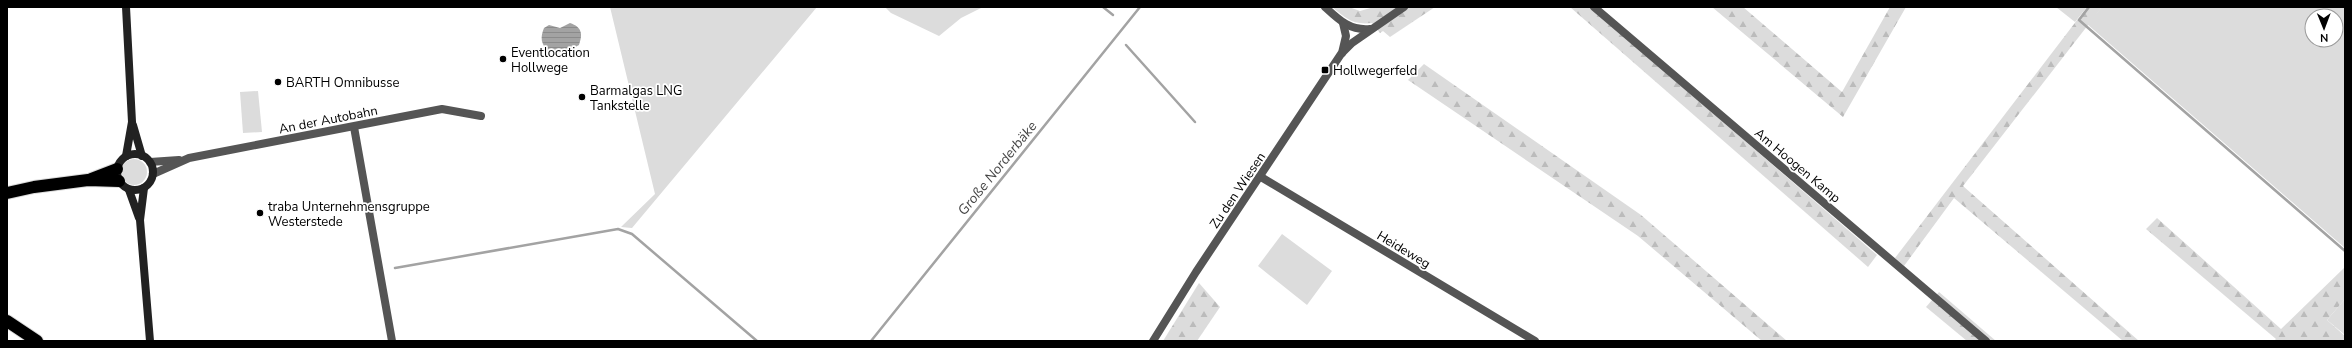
<svg xmlns="http://www.w3.org/2000/svg" width="2352" height="348" font-family="'Nunito Sans',sans-serif">
	<defs>
		<pattern id="forest-firs" width="22" height="20" patternUnits="userSpaceOnUse"><rect width="22" height="20" fill="#dcdcdc"/><path d="M5 1l3.5 6h-7zM16 11l3.5 6h-7z" fill="#bbb"/></pattern>
		<pattern id="water-rules" width="6" height="5" patternUnits="userSpaceOnUse"><rect width="6" height="5" fill="#a3a3a3"/><path d="M0 2.5h6" fill="none" stroke="#8b8b8b"/></pattern>
	</defs>
	<rect width="100%" height="100%" fill="#fff"/>
	<g fill="#dcdcdc" fill-rule="evenodd">
		<polygon points="610,7 817,7 632,228 621,227 655,194"/>
		<polygon points="885,7 983,7 961,18 939,36 891,13"/>
		<polygon points="2056,7 2087,7 2075,22"/>
		<path d="M2102,7H2345V248L2087,24ZM2312,16H2336V40H2312Z"/>
		<polygon points="258,91 262,132 243,133 240,92"/>
		<circle cx="134" cy="172" r="13"/>
		<polygon points="1282,234 1332,271 1307,305 1258,266"/>
		<polygon points="2345,299 2345,335 2327,320"/>
	</g>
	<g fill="url(#forest-firs)">
		<path d="M1332,7H1349L1360,11L1374,7H1435L1390,37L1383,31L1380,33L1372,23C1352,25 1347,19 1332,7Z"/>
		<polygon points="1570,7 1590,7 1877,255 1868,267"/>
		<polygon points="1712,7 1743,7 1842,92 1890,7 1906,7 1843,117"/>
		<polygon points="2087,7 2102,7 1963,186 2139,341 2123,341 1954,198 1904,266 1895,258"/>
		<polygon points="1424,64 1641,215 1787,341 1762,341 1638,236 1408,80"/>
		<polygon points="2157,218 2281,329 2345,267 2345,299 2327,320 2345,336 2345,341 2274,341 2276,339 2146,229"/>
		<polygon points="1199,283 1220,307 1197,341 1163,341"/>
		<polygon points="1939,292 1996,341 1967,341 1926,307"/>
	</g>
	<path fill="url(#water-rules)" d="M570,23C582,27 583,34 579,45L568,51L548,52C541,43 540,38 544,28L549,25L560,28Z"/>
	<g fill="none" stroke-linecap="round" stroke-linejoin="round">
		<g stroke="#a3a3a3" stroke-width="2.5">
			<polyline points="1103,7 1113,15"/>
			<polyline points="2089,7 2079,20 2345,251"/>
			<polyline points="1126,45 1195,122"/>
			<polyline points="395,268 618,229 632,234 757,341"/>
			<polyline points="871,341 1140,7"/>
		</g>
		<defs>
			<g id="highway">
				<polyline points="91,179 117,169"/>
				<polyline points="7,193 34,187 88,180 119,181"/>
				<polyline points="7,321 37,341"/>
			</g>
		</defs>
		<use href="#highway" stroke="#dbdbdb" stroke-width="14"/>
		<g stroke="#555" stroke-width="8">
			<path d="M1325,7C1339,20 1350,31 1370,29"/>
			<polyline points="1594,7 1986,341"/>
			<polyline points="1342,53 1346,36 1343,23"/>
			<polyline points="354,127 392,341"/>
			<polyline points="150,162 179,160"/>
			<polyline points="153,174 189,158 442,109 481,116"/>
			<polyline points="1261,177 1535,341"/>
			<polyline points="1153,341 1196,272 1341,54 1352,43 1404,7"/>
		</g>
		<g stroke="#222" stroke-width="8">
			<polyline points="126,7 132,122 126,156"/>
			<polyline points="133,125 142,156"/>
			<circle cx="135" cy="172" r="18"/>
			<polyline points="144,188 140,220 150,341"/>
			<polyline points="129,190 139,218"/>
		</g>
		<use href="#highway" stroke="#000" stroke-width="12"/>
	</g>
	<g fill="#000" stroke="#fff" stroke-width="1.5">
		<circle cx="503" cy="59" r="4"/>
		<rect x="1321" y="66" width="8" height="8" rx="2"/>
		<circle cx="278" cy="82" r="4"/>
		<circle cx="582" cy="97" r="4"/>
		<circle cx="260" cy="213" r="4"/>
	</g>
	<g text-anchor="middle" stroke-width="3.5" stroke-linejoin="round" paint-order="stroke">
		<g font-size="13" fill="#000" stroke="#fff" text-anchor="start">
			<text x="511" y="57">Eventlocation<tspan x="511" dy="15">Hollwege</tspan></text>
			<text x="1333" y="75">Hollwegerfeld</text>
			<text x="286" y="87">BARTH Omnibusse</text>
			<text x="590" y="95">Barmalgas LNG<tspan x="590" dy="15">Tankstelle</tspan></text>
			<text x="268" y="211">traba Unternehmensgruppe<tspan x="268" dy="15">Westerstede</tspan></text>
		</g>
		<g font-size="13" fill="#000" stroke="#fff">
			<text transform="translate(328 119) rotate(-11)" y="5">An der Autobahn</text>
			<text transform="translate(1798 165) rotate(40)" y="5">Am Hoogen Kamp</text>
			<text transform="translate(1237 190) rotate(-56)" y="5">Zu den Wiesen</text>
			<text transform="translate(1404 249) rotate(31)" y="5">Heideweg</text>
		</g>
		<g font-size="14" font-style="italic" fill="#444" stroke="#fff">
			<text transform="translate(997 168) rotate(-51)" y="5">Große Norderbäke</text>
		</g>
	</g>
	<rect width="2352" height="348" fill="none" stroke="#000000" stroke-width="16"/>
	<g transform="translate(2324 28) rotate(179)"><circle r="19" fill="#ffffff" stroke="#999999"/>
	<path d="M0-3L7 15L0 10L-7 15Z" fill="#000000"/>
	<text y="-6" font-size="11" font-weight="bold" text-anchor="middle" fill="#000000">N</text>
	</g>
</svg>
